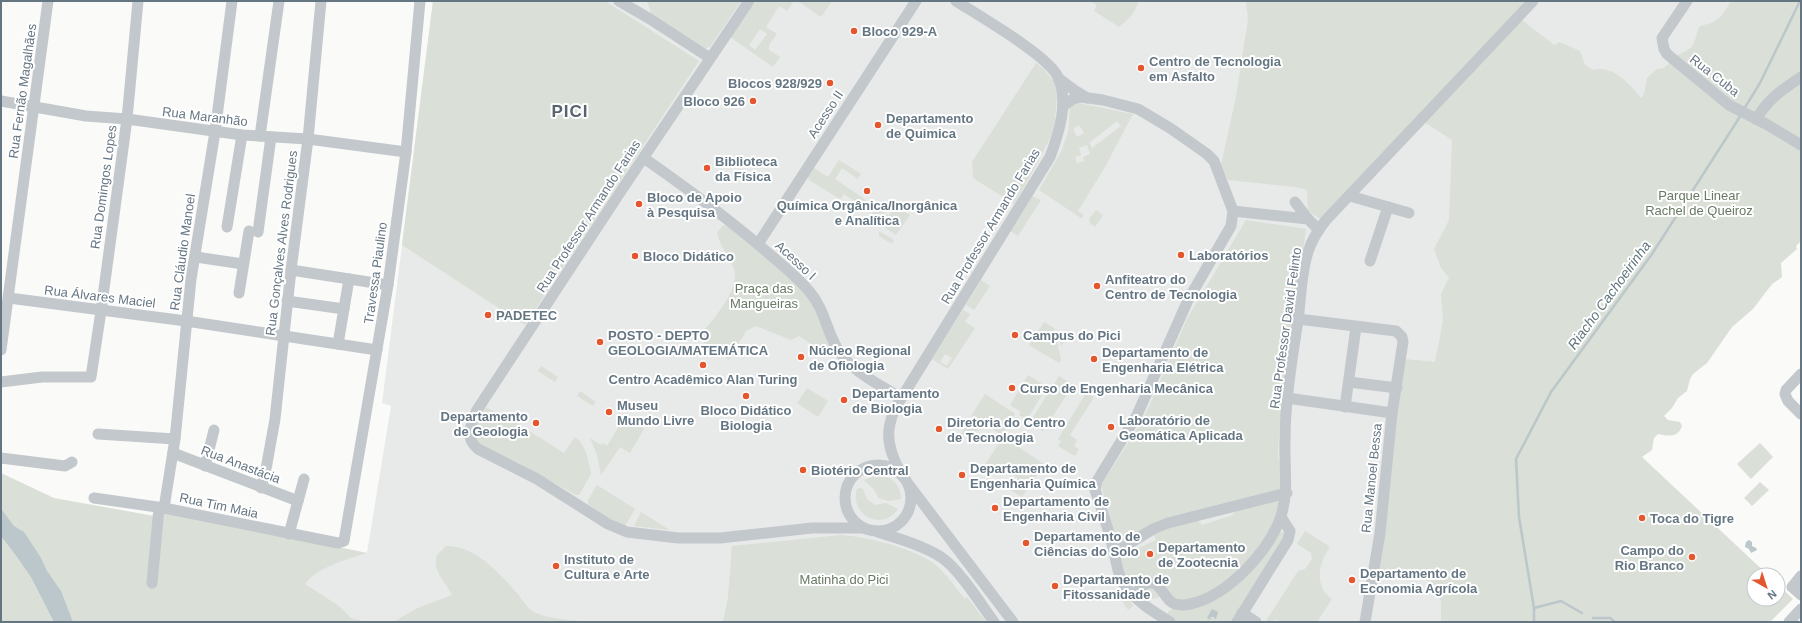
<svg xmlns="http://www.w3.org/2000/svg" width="1802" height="623" font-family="Helvetica,sans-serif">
	<rect width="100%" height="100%" fill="#fafaf8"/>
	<polygon fill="#e8e9e9" points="433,1 1762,1 1679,279 1587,622 1,622 1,513 160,534 160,511 367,553 391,406 382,403"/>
	<g fill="#dadfd7" fill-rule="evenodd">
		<polygon points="433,1 605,1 699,61 525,325 402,245"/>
		<polygon points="647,1 741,1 710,47 705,48 652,15"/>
		<path d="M757,1H794L787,11L779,6L766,27L777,34L769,45V50L780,57L773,67L730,37L748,10ZM760,29L767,34L755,50L749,45Z"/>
		<polygon points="798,1 832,1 821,17"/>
		<path d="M1090,1H1138C1137,12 1127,20 1119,27L1094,11L1097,5Z"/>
		<path d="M1246,1H1529L1522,20L1554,45L1560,42L1580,51L1585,65L1593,70C1612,64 1630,84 1641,98L1644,94L1647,78L1657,69L1664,68L1676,56L1691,48L1694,43L1699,27C1703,24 1707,25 1711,23C1722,18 1725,11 1731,1H1801V241L1796,246L1797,249L1781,263L1782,277L1772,284L1753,309L1732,327L1707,363L1693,374L1690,379L1687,391L1678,398L1672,408L1664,416L1668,420L1680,422L1682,426C1678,438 1668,436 1658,434L1654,438L1652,450L1642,457L1768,575H1754V599H1778V585L1793,599L1770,622H1441V602L1431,581L1377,572L1404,359L1435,362L1443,321L1441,294L1449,278L1441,268L1434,249L1449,220L1452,140L1424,122L1321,220L1308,210L1307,190L1295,187L1228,180L1221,165L1236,97L1248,19Z"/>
		<polygon points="1036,63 1044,69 1055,83 1057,98 1055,119 1052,134 1037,164 1014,204 973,178 972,162"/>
		<path d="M1078,103L1133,114L1105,167L1078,211L1083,214V217L1081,218L1039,190L1061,152L1068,132L1070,107ZM1117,121L1121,126L1092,148L1089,143ZM1079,125L1084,133L1077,137L1073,129ZM1087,145L1090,154L1083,157L1084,161L1077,163L1075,157L1081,155L1079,148Z"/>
		<polygon points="839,160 861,174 858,179 842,168 835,179 889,216 896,205 910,215 896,235 883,226 886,222 844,194 840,199 809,180 808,177 814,168 828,177"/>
		<polygon points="1032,196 1041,200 1018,236 1010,231"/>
		<polygon points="1096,210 1103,215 1095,227 1090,223 1089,219"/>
		<polygon points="1246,220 1306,229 1279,430 1278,457 1283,479 1282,488 1279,490 1187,514 1118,546 1101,485 1141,423 1151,402 1187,319"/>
		<path d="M730,224L808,294L831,345L825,353L799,336L791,340L756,326L746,331L729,360L697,338C710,324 741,290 734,269C729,256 720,246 717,233L722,226Z"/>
		<polygon points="879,231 894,240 892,244 879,236"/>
		<polygon points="981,280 990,286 974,310 966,305"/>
		<path d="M963,310L970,314L965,322L975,328L948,369L932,359ZM945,354L952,358L947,366L940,362Z"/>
		<polygon points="1044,322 1054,328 1061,360 1059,363 1029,345"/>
		<polygon points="1057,330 1068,336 1061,346"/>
		<polygon points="541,366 558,377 555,382 538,371"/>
		<polygon points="1028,375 1047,387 1027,419 1019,415 1021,412 1010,405"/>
		<polygon points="1059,376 1073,385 1043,431 1030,422"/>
		<polygon points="807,388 828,401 818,417 797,403"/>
		<polygon points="580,391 596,402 593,406 577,396"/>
		<polygon points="1086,393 1094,397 1070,435 1077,440 1074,446 1079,449 1075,456 1058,446 1061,441 1058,439"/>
		<polygon points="985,394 1015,414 1002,435 971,416"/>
		<path d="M485,407L510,419L564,453L575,437C587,446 588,460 591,474L579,495H576L519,463L479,445L474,439L476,426Z"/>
		<polygon points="626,415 630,420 644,429 630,453 620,447 601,475 597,455 590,438 601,445 603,443 607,446"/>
		<polygon points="970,419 985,428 959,437"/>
		<polygon points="1003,437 1044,464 1022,497 1011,490 1018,478 1007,471 995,470 984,466"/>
		<polygon points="1760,443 1773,457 1751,479 1737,464"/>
		<path d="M1,473L54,498L160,517V511L367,553C347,559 318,567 305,584L339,606L351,618L366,622H1Z"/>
		<path d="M877,475C891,476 901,484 901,499L888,501L878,498C876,488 869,487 864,480Z"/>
		<polygon points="1760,482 1769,490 1752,506 1744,498"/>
		<polygon points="597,485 635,509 625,526 610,520 588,504 588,500"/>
		<path d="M860,488L863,489L867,499L875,505L886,503L898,509C882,532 849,515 857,489Z"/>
		<path d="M1281,500C1267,542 1248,569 1208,592C1200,596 1190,603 1179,600C1170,597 1168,586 1160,581C1149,581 1137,585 1127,583L1119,557L1156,540L1153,532L1196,518L1202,525L1233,515L1235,508Z"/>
		<polygon points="641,512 668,529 668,530 634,526"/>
		<polygon points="1279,530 1287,535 1233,622 1175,622 1166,617 1168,612 1173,608 1209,601"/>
		<path d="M1305,531L1330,547C1319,562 1313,586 1332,599L1317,622H1280L1275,619L1273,622L1266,621L1298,571L1305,569L1312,559L1311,553L1297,544Z"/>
		<path d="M841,535C869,537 908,547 932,562C945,571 955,587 965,599L967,597L986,622H723L728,597L732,546Z"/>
		<path d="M446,546C476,546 498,572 516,592C521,598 526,606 532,611C545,619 573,620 589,622H393L418,608L452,595C445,580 432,572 437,555Z"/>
		<polygon points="1150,587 1161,595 1158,598 1146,599 1141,595"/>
		<polygon points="1127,594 1133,606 1128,610 1121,599"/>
	</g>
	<g fill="#bbc7cb">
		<polygon points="1,509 14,526 24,532 41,558 47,571 61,591 73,622 54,622 31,577 15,554 1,536"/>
		<polygon points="1749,540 1752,542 1752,546 1756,548 1757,550 1751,553 1749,549 1745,547 1746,542"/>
		<polygon points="1212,609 1218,612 1216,619 1215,619 1214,617 1210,617 1211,620 1207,618"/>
	</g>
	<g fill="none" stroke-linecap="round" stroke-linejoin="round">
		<g stroke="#bbc7cb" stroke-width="2.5">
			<polyline points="1744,109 1760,83 1800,1"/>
			<polyline points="1534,608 1561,601 1582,613"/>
			<polyline points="1593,618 1610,618 1615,622"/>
			<polyline points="1534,622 1534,608 1519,517 1516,459 1551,392 1652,254 1741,115"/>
		</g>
		<g stroke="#c3c8cc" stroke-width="11">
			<polyline points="619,1 650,19 710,58"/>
			<path d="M749,1L623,188L477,410C471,424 464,438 478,449L537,479L608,524L627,532L678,538H720L812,528H864"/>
			<polyline points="1687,1 1662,38 1664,49 1667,54 1729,105 1766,124 1801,145"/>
			<polyline points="1058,78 1074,90 1087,98"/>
			<polyline points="1,101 86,116 127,119 242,135 308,139 406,152"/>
			<path d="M1063,106L1073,99L1081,97L1103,100L1138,109L1170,128L1207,154L1214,161L1233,211L1231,226L1188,300L1137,415L1097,481L1095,490C1102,510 1109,531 1114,552C1117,565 1118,577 1126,587C1137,602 1154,612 1170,622"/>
			<path d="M1756,119C1770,97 1781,91 1801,77"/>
			<polyline points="260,136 279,1"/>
			<path d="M648,161C691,191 734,223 774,258C786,268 799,279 809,291C824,308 826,329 837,348C850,371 879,384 901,398"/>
			<polyline points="1350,196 1409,213"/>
			<polyline points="1295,202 1308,219"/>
			<polyline points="1233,211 1308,219 1319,230"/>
			<polyline points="227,227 242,135"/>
			<polyline points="258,232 271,137"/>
			<polyline points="758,244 916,1"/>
			<polyline points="196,257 243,264"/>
			<polyline points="1370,261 1388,207"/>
			<polyline points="291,270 388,285"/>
			<polyline points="239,293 249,231"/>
			<polyline points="9,298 186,321 377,350"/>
			<polyline points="287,301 344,309"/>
			<polyline points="1298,319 1396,331 1402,337 1403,342 1392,413 1380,533 1365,622"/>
			<polyline points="338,344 349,279"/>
			<polyline points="1,350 48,1"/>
			<polyline points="1801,374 1786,390 1785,394 1788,401 1801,414"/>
			<polyline points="1,382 42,377 91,377 101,311 127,119 138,1"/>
			<polyline points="1349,382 1397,388"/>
			<polyline points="1287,398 1392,413"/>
			<polyline points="1345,407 1356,327"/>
			<polyline points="98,434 175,439"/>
			<polyline points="173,453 298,501"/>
			<polyline points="1,458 65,466 72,462"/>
			<circle cx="878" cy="498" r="33"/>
			<polyline points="205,466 214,430"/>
			<path d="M902,475C894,462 887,444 889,429C890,422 892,416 894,410L1050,157C1059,133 1069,102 1058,77C1049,56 978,15 956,1"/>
			<polyline points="909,485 1013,622"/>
			<polyline points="261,488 266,469 275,419 291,270 308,139 321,1"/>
			<polyline points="94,498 164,508 338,543 344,541 388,285 406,152 420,1"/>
			<polyline points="164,508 175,439 191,279 215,132 232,1"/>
			<path d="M878,532C899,539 922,545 941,557C960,570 980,603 994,622"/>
			<polyline points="289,534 304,479"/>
			<polyline points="1114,553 1153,529 1168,523 1287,493"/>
			<polyline points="1801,576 1792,587 1801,595"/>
			<polyline points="152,583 159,508"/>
			<path d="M1138,599C1137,595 1137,591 1140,588C1160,571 1163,601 1175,604C1179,605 1186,605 1190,604C1228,596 1269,551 1281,516C1289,491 1284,467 1285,441C1285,401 1292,360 1298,320C1301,298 1301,273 1308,252C1312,239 1318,230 1326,220L1533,1"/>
			<polyline points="1242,613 1256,622"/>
			<polyline points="1237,622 1288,540 1290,531 1281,517"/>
			<polyline points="1789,622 1801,609"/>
		</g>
	</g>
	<g fill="#e4572e" stroke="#fff" stroke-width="1.5">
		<circle cx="854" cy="31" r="4"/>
		<circle cx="1141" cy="68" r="4"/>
		<circle cx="830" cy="83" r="4"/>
		<circle cx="753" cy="101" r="4"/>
		<circle cx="878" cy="125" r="4"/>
		<circle cx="707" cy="168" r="4"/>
		<circle cx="867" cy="191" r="4"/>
		<circle cx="639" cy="204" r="4"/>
		<circle cx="1181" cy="255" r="4"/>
		<circle cx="635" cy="256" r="4"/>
		<circle cx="1097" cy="286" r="4"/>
		<circle cx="488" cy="315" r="4"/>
		<circle cx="1015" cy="335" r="4"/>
		<circle cx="600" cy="342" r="4"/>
		<circle cx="801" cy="357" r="4"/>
		<circle cx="1094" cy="359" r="4"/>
		<circle cx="703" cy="365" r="4"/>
		<circle cx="1012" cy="388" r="4"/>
		<circle cx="746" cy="396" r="4"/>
		<circle cx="844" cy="400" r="4"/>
		<circle cx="609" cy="412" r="4"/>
		<circle cx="536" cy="423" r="4"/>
		<circle cx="1111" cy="427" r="4"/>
		<circle cx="939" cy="429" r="4"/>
		<circle cx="803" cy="470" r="4"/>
		<circle cx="962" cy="475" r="4"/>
		<circle cx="995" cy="508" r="4"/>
		<circle cx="1642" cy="518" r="4"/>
		<circle cx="1026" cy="543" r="4"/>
		<circle cx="1150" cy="554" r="4"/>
		<circle cx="1692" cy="557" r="4"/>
		<circle cx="556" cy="566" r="4"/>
		<circle cx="1352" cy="580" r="4"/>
		<circle cx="1055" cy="586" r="4"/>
	</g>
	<g text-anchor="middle" stroke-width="4" stroke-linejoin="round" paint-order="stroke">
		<g font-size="13" font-weight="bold" fill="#657683" stroke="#fff" text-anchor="start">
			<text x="862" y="36">Bloco 929-A</text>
			<text x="1149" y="66">Centro de Tecnologia<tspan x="1149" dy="15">em Asfalto</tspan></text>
			<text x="822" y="88" text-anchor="end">Blocos 928/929</text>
			<text x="745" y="106" text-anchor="end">Bloco 926</text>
			<text x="886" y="123">Departamento<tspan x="886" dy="15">de Quimica</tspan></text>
			<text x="715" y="166">Biblioteca<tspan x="715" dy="15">da Física</tspan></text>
			<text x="647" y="202">Bloco de Apoio<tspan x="647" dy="15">à Pesquisa</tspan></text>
			<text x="867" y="210" text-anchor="middle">Química Orgânica/Inorgânica<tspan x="867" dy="15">e Analítica</tspan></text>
			<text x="1189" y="260">Laboratórios</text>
			<text x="643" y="261">Bloco Didático</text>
			<text x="1105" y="284">Anfiteatro do<tspan x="1105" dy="15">Centro de Tecnologia</tspan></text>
			<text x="496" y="320">PADETEC</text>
			<text x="608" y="340">POSTO - DEPTO<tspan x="608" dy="15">GEOLOGIA/MATEMÁTICA</tspan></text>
			<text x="1023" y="340">Campus do Pici</text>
			<text x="809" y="355">Núcleo Regional<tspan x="809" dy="15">de Ofiologia</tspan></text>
			<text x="1102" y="357">Departamento de<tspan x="1102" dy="15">Engenharia Elétrica</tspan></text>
			<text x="703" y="384" text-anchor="middle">Centro Acadêmico Alan Turing</text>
			<text x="1020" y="393">Curso de Engenharia Mecânica</text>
			<text x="852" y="398">Departamento<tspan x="852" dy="15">de Biologia</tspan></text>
			<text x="617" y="410">Museu<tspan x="617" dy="15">Mundo Livre</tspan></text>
			<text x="746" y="415" text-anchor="middle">Bloco Didático<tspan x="746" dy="15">Biologia</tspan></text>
			<text x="528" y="421" text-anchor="end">Departamento<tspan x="528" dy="15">de Geologia</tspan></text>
			<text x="1119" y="425">Laboratório de<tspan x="1119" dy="15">Geomática Aplicada</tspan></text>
			<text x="947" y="427">Diretoria do Centro<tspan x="947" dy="15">de Tecnologia</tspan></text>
			<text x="970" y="473">Departamento de<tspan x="970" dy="15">Engenharia Química</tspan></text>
			<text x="811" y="475">Biotério Central</text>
			<text x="1003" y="506">Departamento de<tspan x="1003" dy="15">Engenharia Civil</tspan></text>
			<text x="1650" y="523">Toca do Tigre</text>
			<text x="1034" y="541">Departamento de<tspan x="1034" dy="15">Ciências do Solo</tspan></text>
			<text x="1158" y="552">Departamento<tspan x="1158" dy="15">de Zootecnia</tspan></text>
			<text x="1684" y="555" text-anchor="end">Campo do<tspan x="1684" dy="15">Rio Branco</tspan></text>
			<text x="564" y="564">Instituto de<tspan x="564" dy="15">Cultura e Arte</tspan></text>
			<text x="1360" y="578">Departamento de<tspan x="1360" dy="15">Economia Agrícola</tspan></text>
			<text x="1063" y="584">Departamento de<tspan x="1063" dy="15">Fitossanidade</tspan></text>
		</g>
		<g font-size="13" fill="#657683" stroke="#fff">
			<text transform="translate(1715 75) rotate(38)" y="5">Rua Cuba</text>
			<text transform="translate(22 91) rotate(-82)" y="5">Rua Fernão Magalhães</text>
			<text transform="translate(825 114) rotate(-57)" y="5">Acesso II</text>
			<text transform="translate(205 116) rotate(7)" y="5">Rua Maranhão</text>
			<text transform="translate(103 187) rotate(-82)" y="5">Rua Domingos Lopes</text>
			<text transform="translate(588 216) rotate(-57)" y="5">Rua Professor Armando Farias</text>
			<text transform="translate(990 226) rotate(-59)" y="5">Rua Professor Armando Farias</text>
			<text transform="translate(281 243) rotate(-83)" y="5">Rua Gonçalves Alves Rodrigues</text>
			<text transform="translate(182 252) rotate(-82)" y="5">Rua Cláudio Manoel</text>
			<text transform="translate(796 260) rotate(43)" y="5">Acesso I</text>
			<text transform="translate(375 273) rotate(-82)" y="5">Travessa Piaulino</text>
			<text transform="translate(100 296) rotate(7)" y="5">Rua Álvares Maciel</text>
			<text transform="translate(1285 328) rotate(-82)" y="5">Rua Professor David Felinto</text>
			<text transform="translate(241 464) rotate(21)" y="5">Rua Anastácia</text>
			<text transform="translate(1371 478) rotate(-84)" y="5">Rua Manoel Bessa</text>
			<text transform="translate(219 505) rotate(12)" y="5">Rua Tim Maia</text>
		</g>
		<g font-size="13" fill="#687a64" stroke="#fff">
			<text x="1699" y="200">Parque Linear<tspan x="1699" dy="15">Rachel de Queiroz</tspan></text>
			<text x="764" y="293">Praça das<tspan x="764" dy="15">Mangueiras</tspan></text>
			<text x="844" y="584">Matinha do Pici</text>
		</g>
		<g font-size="14" font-style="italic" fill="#60757c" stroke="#fff">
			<text transform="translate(1609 295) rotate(-54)" y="5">Riacho Cachoeirinha</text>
		</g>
		<g font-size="17" font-weight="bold" letter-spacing="1" fill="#57646e" stroke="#fff">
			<text x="570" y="117">PICI</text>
		</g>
	</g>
	<rect width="1802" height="623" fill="none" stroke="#657683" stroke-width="4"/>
	<g transform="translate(1766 587) rotate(141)"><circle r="19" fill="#ffffff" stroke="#c1c8cd"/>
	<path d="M0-3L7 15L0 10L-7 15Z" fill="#e4572e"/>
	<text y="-6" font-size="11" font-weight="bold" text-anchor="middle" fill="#657683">N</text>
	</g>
</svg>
